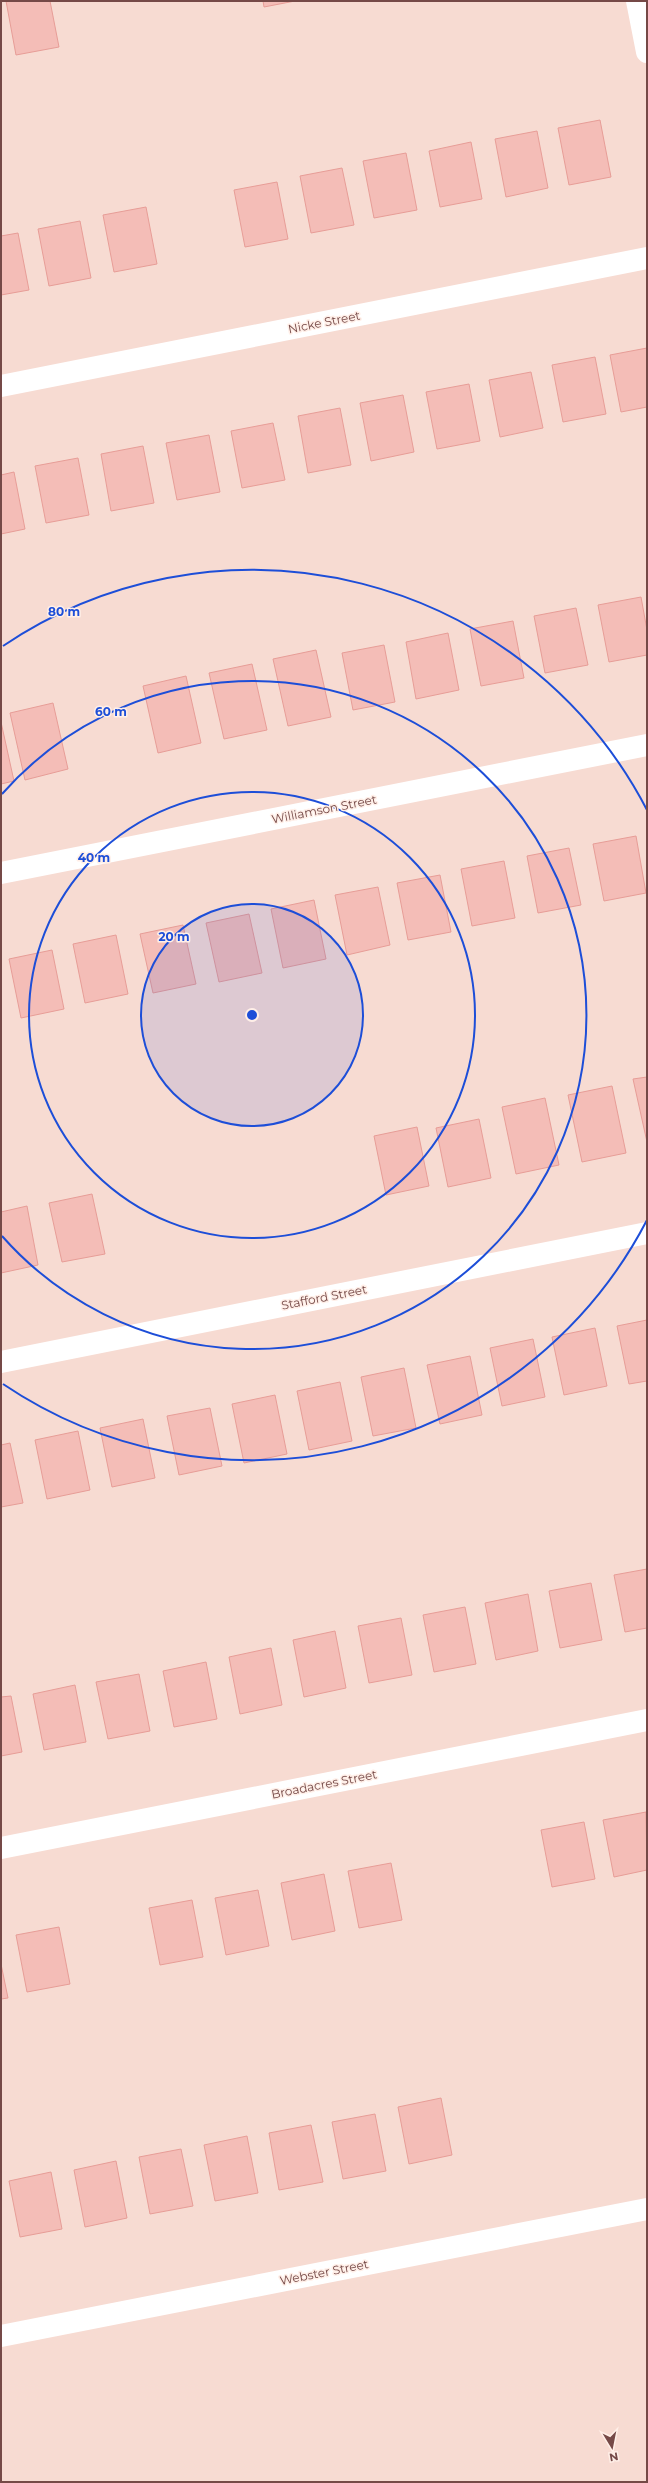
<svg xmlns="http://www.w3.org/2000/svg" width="648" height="2483" font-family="Montserrat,sans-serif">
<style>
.residential{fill:#f7dbd2}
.building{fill:#f4bdb7;stroke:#e79d97}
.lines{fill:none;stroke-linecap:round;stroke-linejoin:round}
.minor{stroke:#fff;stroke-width:22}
.ring{fill:none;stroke:#1d4ed8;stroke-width:2}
.labels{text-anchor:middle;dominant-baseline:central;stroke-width:3;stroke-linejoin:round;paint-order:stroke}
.street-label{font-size:12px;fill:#754947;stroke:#ffefe8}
.centre{fill:#1d4ed8;stroke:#ffefe8;stroke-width:2}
.ring-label{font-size:12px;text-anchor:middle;font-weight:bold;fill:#1d4ed8;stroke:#ffefe8;stroke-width:3;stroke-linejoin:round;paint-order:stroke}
</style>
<rect width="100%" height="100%" fill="#fde9e1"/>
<!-- residential -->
<rect class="residential" x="1" y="1" width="646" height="2481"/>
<!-- building -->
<g class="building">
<polygon points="6,1 50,1 59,47 16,55"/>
<polygon points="263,1 295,1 264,7"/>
<polygon points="600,120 611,177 569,185 558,128"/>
<polygon points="537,131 548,188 506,197 495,139"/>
<polygon points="471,142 482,199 440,207 429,151"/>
<polygon points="406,153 417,210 374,218 363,161"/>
<polygon points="342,168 354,225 311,233 300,176"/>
<polygon points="277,182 288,239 245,247 234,190"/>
<polygon points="146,207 157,264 114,272 103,215"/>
<polygon points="80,221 91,278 49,286 38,229"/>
<polygon points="18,233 29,290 1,295 1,236"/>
<polygon points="647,348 647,407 621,412 610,355"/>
<polygon points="595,357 606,414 563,422 552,365"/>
<polygon points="531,372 543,428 500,437 489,380"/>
<polygon points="469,384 480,441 437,449 426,392"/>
<polygon points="403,395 414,452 371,461 360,403"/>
<polygon points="340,408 351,465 308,473 298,416"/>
<polygon points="273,423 285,480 242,488 231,431"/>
<polygon points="209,435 220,492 177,500 166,443"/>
<polygon points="143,446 154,503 111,511 101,454"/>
<polygon points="78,458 89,515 46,523 35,466"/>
<polygon points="14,472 25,529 1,534 1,475"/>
<polygon points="641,597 647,630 647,655 609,662 598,605"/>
<polygon points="576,608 588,665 545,673 534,616"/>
<polygon points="513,621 524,678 481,686 470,629"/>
<polygon points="448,633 459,690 416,699 406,642"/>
<polygon points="384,645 395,702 353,710 342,653"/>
<polygon points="316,650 331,717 288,726 273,659"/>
<polygon points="252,664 267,730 224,739 209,673"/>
<polygon points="186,676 201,743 158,753 143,686"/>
<polygon points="53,703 68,769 25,780 10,713"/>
<polygon points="1,722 14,781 1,784"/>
<polygon points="636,836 646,893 604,901 593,844"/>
<polygon points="569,848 581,905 538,913 527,856"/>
<polygon points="504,861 515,918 472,926 461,869"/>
<polygon points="440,875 451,932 408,940 397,883"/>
<polygon points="378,887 390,945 347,955 335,895"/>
<polygon points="314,900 326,959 283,968 271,909"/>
<polygon points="249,914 262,973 219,982 206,923"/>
<polygon points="183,925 196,984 153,993 140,934"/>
<polygon points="116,935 128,994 85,1003 73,944"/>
<polygon points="52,950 64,1009 21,1018 9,959"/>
<polygon points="647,1077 647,1142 633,1079"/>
<polygon points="612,1086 626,1153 582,1162 568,1095"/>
<polygon points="545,1098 559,1165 516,1174 502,1107"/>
<polygon points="479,1119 491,1178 448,1187 436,1128"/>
<polygon points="417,1127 429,1186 386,1195 374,1136"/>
<polygon points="92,1194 105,1254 62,1262 49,1203"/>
<polygon points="27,1206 38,1265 1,1273 1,1212"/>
<polygon points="647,1320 647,1381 629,1384 617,1326"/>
<polygon points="595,1328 607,1386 564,1395 552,1337"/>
<polygon points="533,1339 545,1397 502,1406 490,1348"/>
<polygon points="470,1356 482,1415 440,1424 427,1365"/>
<polygon points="404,1368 416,1428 373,1436 361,1377"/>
<polygon points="340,1382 352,1441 309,1450 297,1391"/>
<polygon points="275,1395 287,1454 244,1463 232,1404"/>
<polygon points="210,1408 222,1466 179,1475 167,1416"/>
<polygon points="143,1419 155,1478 112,1487 100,1428"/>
<polygon points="78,1431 90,1490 47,1499 35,1440"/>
<polygon points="10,1443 23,1503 1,1507 1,1445"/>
<polygon points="647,1569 647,1628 625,1632 614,1575"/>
<polygon points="591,1583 602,1640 560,1648 549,1591"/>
<polygon points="528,1594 538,1651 496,1660 485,1603"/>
<polygon points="465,1607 476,1664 434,1672 423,1615"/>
<polygon points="401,1618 412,1675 369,1683 358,1626"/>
<polygon points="335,1631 346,1688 304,1697 293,1640"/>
<polygon points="271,1648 282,1705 240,1714 229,1657"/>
<polygon points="206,1662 217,1719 174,1727 163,1671"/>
<polygon points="139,1674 150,1731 108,1739 96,1682"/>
<polygon points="75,1685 86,1742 44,1750 33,1694"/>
<polygon points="11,1696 22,1752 1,1756 1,1697"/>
<polygon points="646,1812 647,1870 614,1877 603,1820"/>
<polygon points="584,1822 595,1879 552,1887 541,1830"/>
<polygon points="391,1863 402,1920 359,1928 348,1871"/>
<polygon points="324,1874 335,1931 292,1940 281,1883"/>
<polygon points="258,1890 269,1946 226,1955 215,1898"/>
<polygon points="192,1900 203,1957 160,1965 149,1908"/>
<polygon points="59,1927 70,1984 27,1992 16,1935"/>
<polygon points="1,1964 8,1998 1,1999"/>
<polygon points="441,2098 452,2155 409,2164 398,2107"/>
<polygon points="375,2114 386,2171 343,2179 332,2122"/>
<polygon points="311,2125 323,2182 279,2190 269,2133"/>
<polygon points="247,2136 258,2193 215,2201 204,2145"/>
<polygon points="181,2149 193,2206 150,2214 139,2157"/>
<polygon points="116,2161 127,2218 85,2227 74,2170"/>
<polygon points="51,2172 62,2229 20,2237 9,2181"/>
</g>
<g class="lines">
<!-- minor -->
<g class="minor">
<polyline points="637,1 647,52"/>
<polyline points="1,386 647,258"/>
<polyline points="1,873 647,745"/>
<polyline points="1,1362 647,1233"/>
<polyline points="1,1848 647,1720"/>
<polyline points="1,2336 647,2209"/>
</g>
</g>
<!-- distance rings -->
<circle cx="252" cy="1015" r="111" fill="#1d4ed8" fill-opacity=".12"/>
<g class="ring">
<circle cx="252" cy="1015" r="111"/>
<circle cx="252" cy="1015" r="223"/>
<path d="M2 794A334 334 0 1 1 2 1236"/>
<path d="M647 1220A445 445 0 0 1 3 1384M3 646A445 445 0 0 1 647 810"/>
</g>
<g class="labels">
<!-- street labels -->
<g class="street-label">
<text transform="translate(324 322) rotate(-11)">Nicke Street</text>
<text transform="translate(324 809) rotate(-11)">Williamson Street</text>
<text transform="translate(324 1297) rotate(-11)">Stafford Street</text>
<text transform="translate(324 1784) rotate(-11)">Broadacres Street</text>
<text transform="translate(324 2272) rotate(-11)">Webster Street</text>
</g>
</g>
<circle cx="252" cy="1015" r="6" class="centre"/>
<g class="ring-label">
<text x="64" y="616">80 m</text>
<text x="111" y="716">60 m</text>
<text x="94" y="862">40 m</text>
<text x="174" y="941">20 m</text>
</g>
<!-- border -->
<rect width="648" height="2483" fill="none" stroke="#754947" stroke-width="4"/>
<!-- north arrow -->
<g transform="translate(612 2447) rotate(170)" stroke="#ffefe8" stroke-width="3" paint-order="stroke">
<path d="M0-3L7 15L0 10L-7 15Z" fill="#754947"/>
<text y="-6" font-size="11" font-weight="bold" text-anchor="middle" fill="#754947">N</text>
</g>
</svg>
